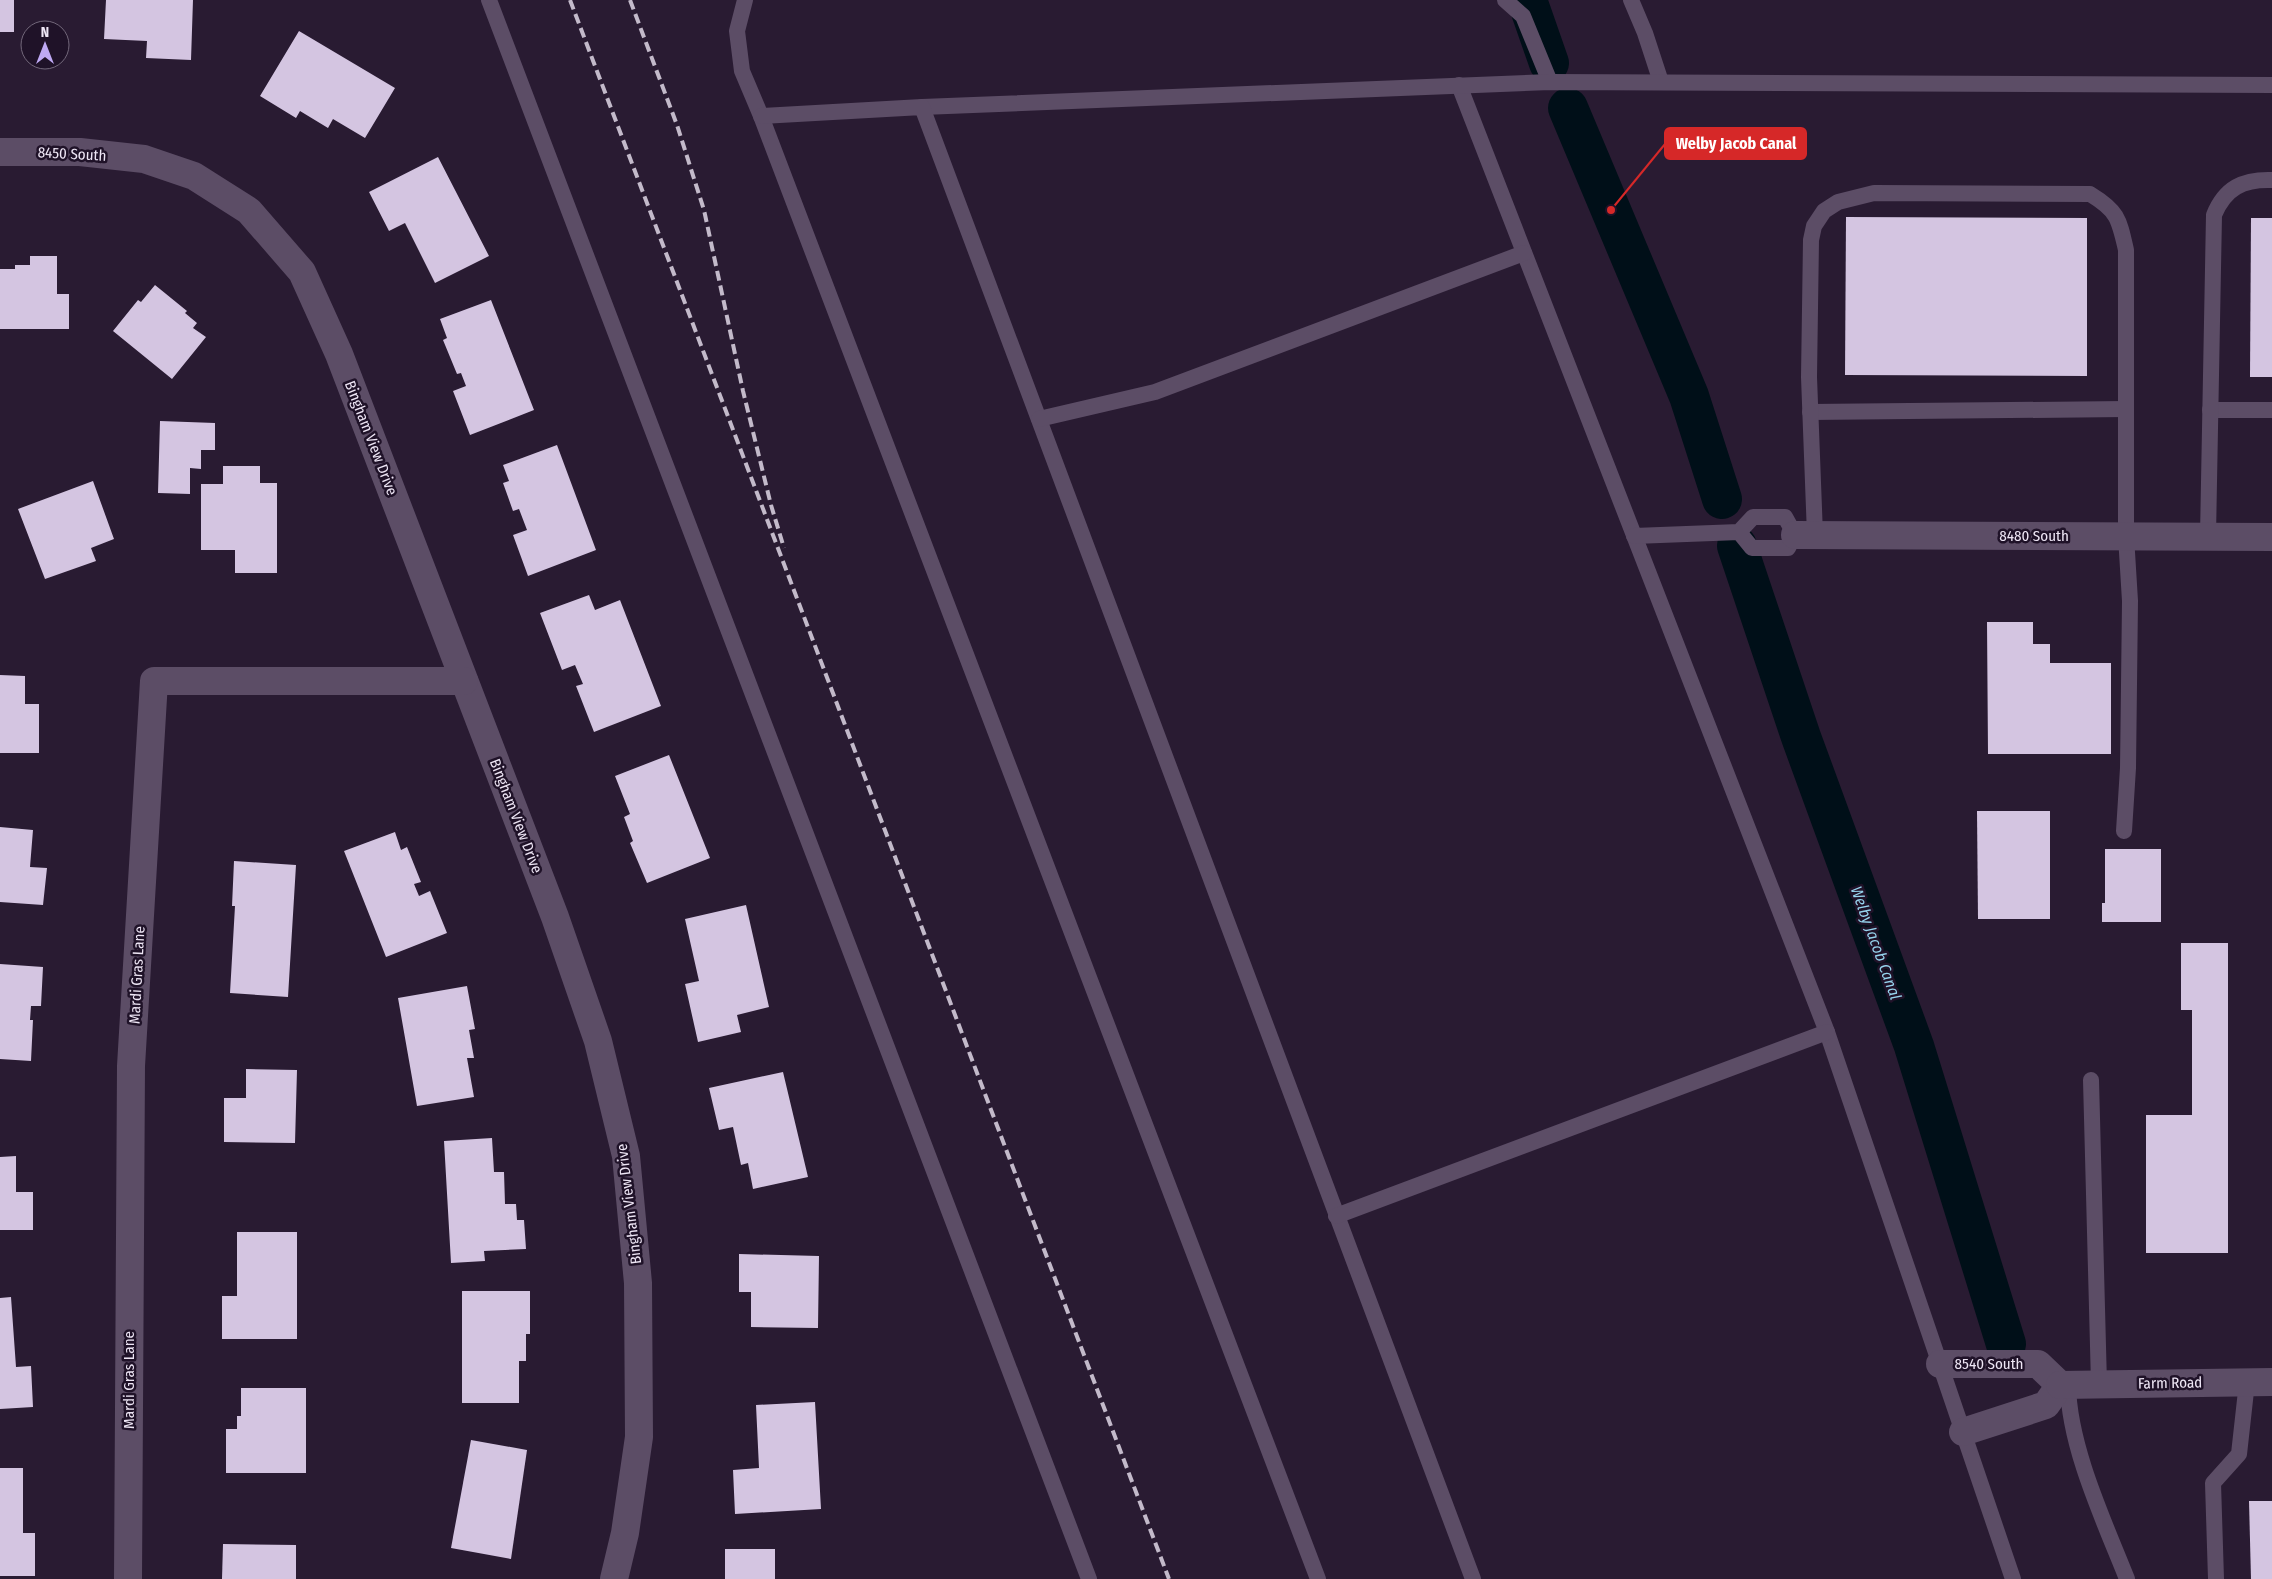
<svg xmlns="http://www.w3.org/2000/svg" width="2272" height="1579" font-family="'Fira Sans Condensed',sans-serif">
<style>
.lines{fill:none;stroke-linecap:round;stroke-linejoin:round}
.canal{stroke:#000f18;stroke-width:40}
.building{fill:#d4c5e1}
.service{stroke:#5c4d66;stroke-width:16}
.minor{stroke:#5c4d66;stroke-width:28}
.rail{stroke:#c3baca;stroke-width:4;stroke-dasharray:10 5;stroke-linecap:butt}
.labels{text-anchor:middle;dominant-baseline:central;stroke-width:5;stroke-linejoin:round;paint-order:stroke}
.street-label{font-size:15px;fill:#eee6f5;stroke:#1f1228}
.water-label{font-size:16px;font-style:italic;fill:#96d3ed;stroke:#1f1228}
.leader{fill:none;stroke:#d62828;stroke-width:2}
.callout-dot{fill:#d62828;stroke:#1f1228;stroke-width:2}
.callout{fill:#d62828;stroke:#d62828;stroke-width:2}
.callout-label{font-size:16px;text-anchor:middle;font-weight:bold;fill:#fff}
</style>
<rect width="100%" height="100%" fill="#291b32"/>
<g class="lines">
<!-- canal -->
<g class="canal">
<polyline points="1527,0 1549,63"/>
<polyline points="1568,108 1689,396 1722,499"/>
<polyline points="1737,546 1801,737 1914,1046 2006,1344"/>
</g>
</g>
<!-- building -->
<g class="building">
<rect x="0" y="0" width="14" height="32"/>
<polygon points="106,0 193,0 191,60 146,58 147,41 104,39"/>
<polygon points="299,31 395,88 365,138 333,119 328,128 300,111 296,118 260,96"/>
<polygon points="438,157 489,256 435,283 405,223 389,231 369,192"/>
<polygon points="1846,217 2087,218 2087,376 1845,375"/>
<polygon points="2251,218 2272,218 2272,377 2250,377"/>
<polygon points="30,256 57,256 57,294 69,294 69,329 0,329 0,269 15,269 15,265 30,265"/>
<polygon points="155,285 187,311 185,313 197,323 193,328 206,337 172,379 113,331 138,300 141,302"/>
<polygon points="491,300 534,410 470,435 453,391 466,386 461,373 457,374 443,340 447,338 440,319"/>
<polygon points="160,421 215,423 215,450 201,450 201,469 190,468 190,494 158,493"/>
<polygon points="557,445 596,550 528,576 513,535 527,530 519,509 513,511 503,483 509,481 503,465"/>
<polygon points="223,466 260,466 260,483 277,483 277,573 235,573 235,550 201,550 201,484 223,484"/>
<polygon points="93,481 114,539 91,548 96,561 45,579 18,509"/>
<polygon points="589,595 595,610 620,600 661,706 594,732 576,686 583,684 575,665 562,670 540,613"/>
<polygon points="1987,622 2033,622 2033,644 2050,644 2050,663 2111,663 2111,754 1988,754"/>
<polygon points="0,675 25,676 25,704 39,704 39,753 0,753"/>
<polygon points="669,755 710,858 647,883 630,843 633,841 624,817 630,814 615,776"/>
<polygon points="1977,811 2050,811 2050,919 1978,919"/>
<polygon points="0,827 33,830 30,867 47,868 43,905 0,902"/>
<polygon points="395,832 401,850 407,847 421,882 414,884 419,896 430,891 447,933 386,957 344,851"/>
<polygon points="2105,849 2161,849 2161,922 2102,922 2102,903 2105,903"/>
<polygon points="234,861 296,865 288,997 230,993 235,906 232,906"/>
<polygon points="746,905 769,1007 737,1015 741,1032 698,1042 685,984 699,981 685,919"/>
<polygon points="2181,943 2228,943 2228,1253 2146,1253 2146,1115 2192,1115 2192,1010 2181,1010"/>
<polygon points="0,964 43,967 41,1006 31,1006 30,1020 33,1020 31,1061 0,1059"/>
<polygon points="467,986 475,1029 469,1030 474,1058 467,1058 474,1097 417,1106 398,998"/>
<polygon points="246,1069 297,1070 295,1143 224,1142 224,1098 246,1098"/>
<polygon points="783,1072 808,1177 753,1189 748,1163 741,1165 733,1127 719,1130 709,1088"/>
<polygon points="492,1138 494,1172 504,1172 505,1204 516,1204 517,1220 524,1220 526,1249 484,1251 485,1261 451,1263 444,1141"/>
<polygon points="16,1156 16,1192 33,1192 33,1230 0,1230 0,1157"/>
<polygon points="237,1232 297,1232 297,1339 222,1339 222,1296 237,1296"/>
<polygon points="739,1254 819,1256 818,1328 751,1327 751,1292 739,1292"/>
<polygon points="462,1291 530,1291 530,1334 526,1334 526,1361 519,1361 519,1403 462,1403"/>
<polygon points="11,1297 16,1367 31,1366 33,1407 0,1409 0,1298"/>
<polygon points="241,1388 306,1388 306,1473 226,1473 226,1429 237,1429 237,1416 241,1416"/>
<polygon points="815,1402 821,1509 735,1514 733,1470 759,1468 756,1405"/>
<polygon points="471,1440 527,1450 511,1559 451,1548"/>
<polygon points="0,1468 23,1468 23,1533 35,1533 35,1576 0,1576"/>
<polygon points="2249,1501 2272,1501 2272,1579 2251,1579"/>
<polygon points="223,1544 296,1545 296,1579 222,1579"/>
<rect x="725" y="1549" width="50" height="30"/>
</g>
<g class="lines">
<!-- service -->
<g class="service">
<polyline points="489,0 1089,1579"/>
<polyline points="745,0 737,31 742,71 761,116 1318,1579"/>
<polyline points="1505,0 1523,16 1550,82"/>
<polyline points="1631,0 1645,33 1661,82"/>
<polyline points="1459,85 1827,1032 2013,1579"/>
<polyline points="922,107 1550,82 2272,85"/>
<polyline points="761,116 922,107 1473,1579"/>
<polyline points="2210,410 2272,410"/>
<polyline points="1810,412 2126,409"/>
<polyline points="1039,419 1155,392 1524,253"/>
<path d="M1815 535 1809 377 1811 240 1814 226 1824 211 1838 202 1874 193 2090 194C2118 211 2119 219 2126 250V536L2130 601 2128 768 2124 831"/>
<polyline points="1634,536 1739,532 1753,517 1785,517 1795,535 1788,548 1752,548 1739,532"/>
<path d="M2208 536 2214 215C2225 188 2243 179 2272 180"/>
<polyline points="2091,1080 2099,1384"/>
<polyline points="1336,1216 1827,1032"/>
<path d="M2068 1385C2069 1447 2104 1521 2127 1579"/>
<polyline points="2216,1579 2213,1483 2239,1454 2247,1382"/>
</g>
<!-- minor -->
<g class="minor">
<polyline points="0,152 80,152 144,159 194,176 249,211 302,272 339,354 555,917 598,1041 626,1156 638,1283 639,1437 625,1533 614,1579"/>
<polyline points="1795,535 2272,537"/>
<polyline points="1940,1364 2038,1364 2060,1385 2046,1405 1963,1432"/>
<polyline points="2060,1385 2272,1382"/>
<polyline points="128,1579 131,1066 154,681 464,681"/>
</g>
<!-- rail -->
<g class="rail">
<polyline points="570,0 1169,1579"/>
<polyline points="630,0 677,125 704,210 743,391 771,505 784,548"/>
</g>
</g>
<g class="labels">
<!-- street labels -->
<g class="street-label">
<text transform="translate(72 154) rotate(3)">8450 South</text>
<text transform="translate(371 438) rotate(69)">Bingham View Drive</text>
<text x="2034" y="536">8480 South</text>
<text transform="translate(516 816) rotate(69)">Bingham View Drive</text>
<text transform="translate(137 975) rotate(-87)">Mardi Gras Lane</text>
<text transform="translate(629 1204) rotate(-97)">Bingham View Drive</text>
<text x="1989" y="1364">8540 South</text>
<text transform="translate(129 1380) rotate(-90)">Mardi Gras Lane</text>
<text transform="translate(2170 1383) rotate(-1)">Farm Road</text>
</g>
<!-- water labels -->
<g class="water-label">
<text transform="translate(1876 943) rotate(70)">Welby Jacob Canal</text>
</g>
</g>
<!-- callouts -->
<path class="leader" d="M1611 210L1665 144"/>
<circle class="callout-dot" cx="1611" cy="210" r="5"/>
<rect class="callout" x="1665" y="128" width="141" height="31" rx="5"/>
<g class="callout-label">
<text x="1736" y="149">Welby Jacob Canal</text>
</g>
<!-- north arrow -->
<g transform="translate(45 45)"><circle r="24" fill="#1f1228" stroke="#72677a"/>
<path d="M0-4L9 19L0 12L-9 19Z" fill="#bfa9f4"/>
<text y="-8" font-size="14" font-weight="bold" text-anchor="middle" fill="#eee6f5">N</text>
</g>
</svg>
